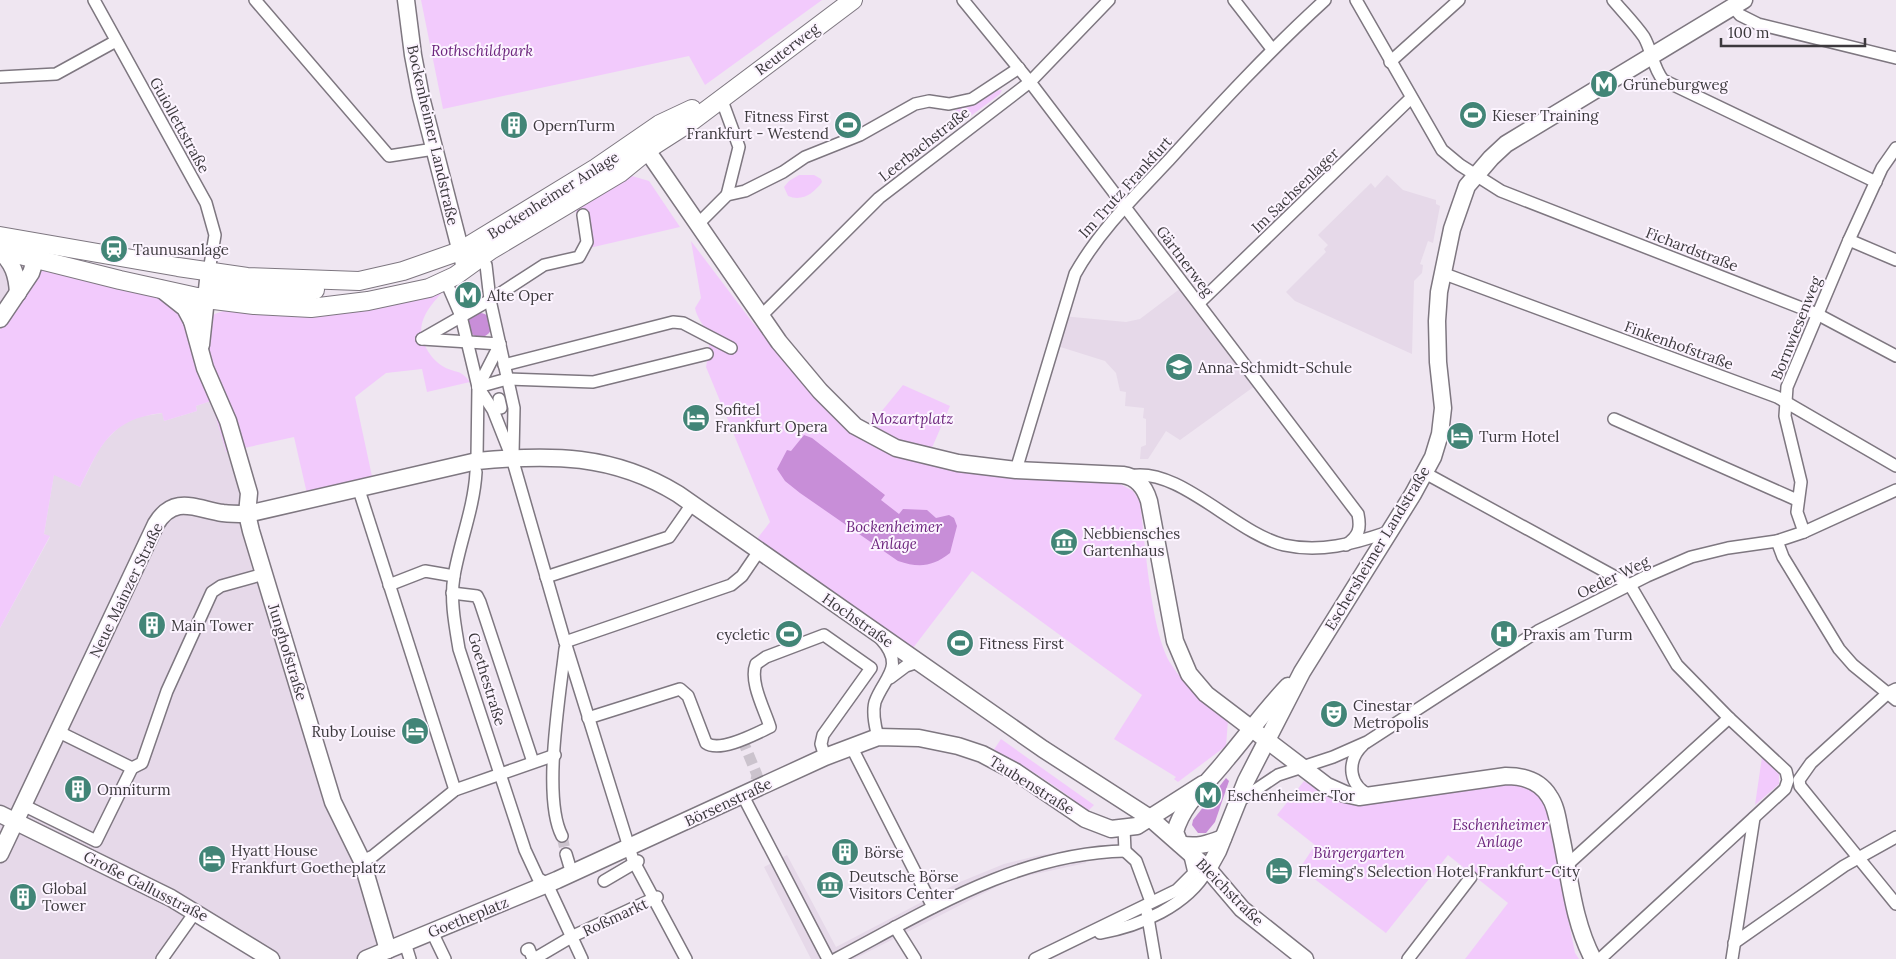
<svg xmlns="http://www.w3.org/2000/svg" width="1896" height="959" font-family="Lora,serif">
<style>
.built{fill:#e6d9e9}
.green{fill:#f2cafc}
.water{fill:#c88ed8}
.lines{fill:none;stroke-linecap:round;stroke-linejoin:round}
.street-tunnel{stroke:#cbc3cd;stroke-width:11;stroke-dasharray:11 5.5;stroke-linecap:butt}
.street-casing{stroke:#7e7780;stroke-width:14}
.secondary-casing{stroke:#7e7780;stroke-width:19}
.primary-casing{stroke:#7e7780;stroke-width:20}
.street{stroke:#fff;stroke-width:11}
.secondary{stroke:#fff;stroke-width:16}
.primary{stroke:#fff;stroke-width:18}
.labels{text-anchor:middle;dominant-baseline:central;stroke-width:4;stroke-linejoin:round;paint-order:stroke}
.street-label{font-size:15px;fill:#3c393d;stroke:#fcf4ff}
.park-label{font-size:15px;font-style:italic;fill:#6d267e;stroke:#fcf4ff}
.poi-label{font-size:15px;fill:#3c393d;stroke:#fcf4ff;text-anchor:start}
</style>
<rect width="100%" height="100%" fill="#efe6f1"/>
<!-- built -->
<g class="built">
<polygon points="1387,175 1403,190 1436,200 1436,204 1440,206 1433,243 1428,241 1420,264 1423,265 1422,273 1414,281 1412,354 1295,301 1286,292 1326,252 1324,249 1328,245 1318,235 1371,183 1375,188"/>
<polygon points="0,250 36,258 0,309"/>
<polygon points="1185,285 1259,383 1180,440 1166,431 1148,459 1140,459 1141,447 1146,445 1146,419 1143,418 1144,408 1125,406 1126,392 1120,391 1116,373 1105,361 1054,345 1062,316 1126,322 1140,319"/>
<polygon points="211,401 385,949 358,959 279,959 195,907 157,959 0,959 0,628 50,537 44,534 54,474 80,487 97,453 105,441 121,425 138,417 163,413 164,421 197,411 196,406"/>
<polygon points="1083,849 1086,863 1012,879 854,959 811,959 764,867 787,855 836,947 960,882 1004,864 1040,855"/>
</g>
<!-- green -->
<g class="green">
<polygon points="421,0 822,0 705,85 689,56 443,109"/>
<path d="M1002 90 1000 94 964 121 956 117 955 111C960 106 965 107 971 105 982 99 989 90 1002 90Z"/>
<path d="M799 175H814L821 179 822 182C814 193 802 202 788 196L784 187 789 181Z"/>
<polygon points="632,176 649,181 680,227 585,249 575,208"/>
<path d="M691 241 753 323 815 394 853 430 1015 474 1120 484 1133 491 1140 502C1145 541 1151 634 1171 664 1186 688 1206 704 1228 720L1226 746 1178 782 1174 779 1176 777 1114 739 1142 695 972 571 913 648 757 539 770 522 706 367C708 355 712 342 706 331 702 322 697 318 695 308L701 298Z"/>
<path d="M42 267 159 288 200 319 244 304 254 305 448 286C433 303 414 320 424 344 429 354 434 361 444 367 457 374 459 368 470 382L427 392 422 369 386 373 355 397 373 481 308 498 294 437 226 452 211 401 196 406 197 411 164 421 162 413C111 419 101 444 80 487L54 475 44 534 50 536 0 628V330Z"/>
<polygon points="903,385 950,406 931,450 899,443 868,428"/>
<path d="M1001 739 1094 805 1088 811C1058 787 1028 767 993 751Z"/>
<polygon points="1762,757 1779,774 1779,784 1755,805"/>
<polygon points="1304,781 1334,801 1519,781 1534,787 1545,802 1575,953 1579,959 1465,959 1508,903 1448,855 1386,933 1300,868 1315,845 1277,815"/>
</g>
<!-- water -->
<g class="water">
<circle cx="480" cy="325" r="12"/>
<path d="M804 435 812 438 885 495 881 500 899 514 903 509 927 510 936 518 949 515 954 518 957 526 950 553C932 567 919 568 898 561L800 493 785 481 777 469 787 450 791 451Z"/>
<polygon points="1226,778 1229,781 1215,822 1206,833 1198,833 1192,825 1193,820"/>
</g>
<g class="lines">
<!-- street-tunnel -->
<g class="street-tunnel">
<polyline points="742,739 757,775 754,791"/>
<polyline points="562,836 566,854"/>
</g>
<!-- street casing -->
<g class="street-casing">
<g id="street">
<polyline points="94,0 206,203 215,235 209,271"/>
<polyline points="255,0 389,156 434,149"/>
<path d="M963 0 1030 82 1358 514C1361 529 1359 536 1346 545"/>
<polyline points="1234,0 1272,49"/>
<polyline points="1356,0 1442,150 1460,165 1501,191 1817,314 1896,356"/>
<path d="M1613 0C1623 12 1635 24 1644 37 1652 51 1653 68 1663 80L1876 182"/>
<polyline points="1734,8 1740,15 1758,24 1896,58"/>
<polyline points="1390,62 1459,0"/>
<polyline points="0,77 56,74 116,41"/>
<polyline points="721,98 739,147 727,195"/>
<polyline points="698,224 727,195 745,191 783,172 805,157 860,135 915,104 929,101 949,104 972,99 1019,68"/>
<polyline points="1849,240 1896,260"/>
<polyline points="486,265 490,300 514,408 513,454"/>
<polyline points="1442,273 1777,397 1896,466"/>
<polyline points="448,286 461,316 478,387 477,457"/>
<polyline points="1199,303 1411,98"/>
<polyline points="761,316 879,198 1030,82 1109,0"/>
<polyline points="422,339 490,300 544,265 579,257 587,242 583,215"/>
<polyline points="422,339 500,344"/>
<polyline points="504,365 673,322 683,323 731,348"/>
<polyline points="478,387 493,410 512,458 565,642 633,860 686,959"/>
<polyline points="478,387 507,379 593,382 707,354"/>
<polyline points="478,387 500,344"/>
<polyline points="499,399 501,408"/>
<polyline points="1614,419 1797,500"/>
<path d="M1016 470 1075 274C1099 231 1135 196 1169 160 1219 105 1269 51 1325 0"/>
<path d="M476 472C474 508 460 541 454 576 450 600 455 625 459 649L525 850 538 878 547 884 582 959"/>
<polyline points="1425,473 1630,585 1677,665 1729,718 1786,771 1788,780 1785,789 1600,959"/>
<path d="M1130 476C1179 466 1235 533 1284 545 1320 553 1353 544 1388 532"/>
<polyline points="359,490 455,790"/>
<polyline points="1804,532 1797,512 1801,482 1785,416 1787,387 1849,240 1882,168 1896,148"/>
<polyline points="1777,541 1783,557 1839,649 1853,665 1896,700"/>
<polyline points="546,577 669,537 692,504"/>
<polyline points="389,585 425,571 454,576"/>
<polyline points="452,593 477,596 480,602 533,762"/>
<polyline points="565,642 731,585 742,576 759,551"/>
<polyline points="890,678 906,666 918,662"/>
<polyline points="1896,689 1888,693 1811,763 1799,780 1800,786 1896,904"/>
<path d="M588 718 680 689 688 696 706 743C720 753 755 734 770 727 765 710 749 682 756 664L766 657 824 635 871 668 823 735 821 744 825 757"/>
<polyline points="59,732 132,768 142,763 167,691 212,592 221,586 264,574"/>
<path d="M878 737C875 726 872 713 875 702 884 677 906 667 881 639"/>
<path d="M1363 745C1346 761 1348 787 1372 796"/>
<polyline points="851,746 933,907"/>
<polyline points="743,796 828,959"/>
<polyline points="1239,801 1278,775 1333,757 1367,742 1538,631 1647,576 1691,557 1728,548 1777,541 1804,532 1896,490"/>
<polyline points="23,805 96,841 132,768"/>
<polyline points="1124,829 1125,851"/>
<path d="M562 836C542 798 560 694 565 649"/>
<polyline points="1125,851 1136,861 1150,899"/>
<polyline points="566,854 572,874"/>
<polyline points="362,861 373,856 455,790 555,755"/>
<polyline points="1567,865 1729,718"/>
<polyline points="604,881 638,861"/>
<polyline points="1147,912 1155,959"/>
<polyline points="895,927 915,959"/>
<polyline points="432,932 445,959"/>
<path d="M1100 933C1140 926 1187 906 1208 869"/>
<polyline points="405,943 410,959"/>
<polyline points="1734,943 1844,866 1896,837"/>
<polyline points="527,950 529,949 533,959"/>
<polyline points="162,959 196,911"/>
<polyline points="534,959 573,936 657,897"/>
<path d="M836 959C927 911 1018 853 1125 851"/>
<polyline points="1035,959 1177,890 1194,873 1189,852"/>
<polyline points="1408,959 1471,877"/>
<polyline points="1732,959 1754,818"/>
</g>
</g>
<!-- secondary casing -->
<g class="secondary-casing">
<g id="secondary">
<polyline points="406,0 413,55 421,97 464,264"/>
<path d="M635 149 647 151 653 159 779 342 820 391 855 426 896 448 958 463 1016 470 1123 475C1138 477 1145 488 1149 501L1175 641 1189 674 1206 694 1327 786 1345 794 1359 797 1506 776C1523 776 1539 780 1549 796 1557 807 1558 823 1561 836 1570 878 1573 921 1593 959"/>
<path d="M0 251C13 263 17 275 18 293"/>
<polyline points="161,289 185,308 192,321"/>
<polyline points="201,297 196,305 192,321 205,368 228,421 249,493 247,514 251,531 333,802 362,861 388,950"/>
<polyline points="0,319 31,273 36,258"/>
<polyline points="201,345 209,271"/>
<polyline points="0,814 171,898 271,959"/>
<path d="M1223 838C1208 844 1196 848 1180 844L1175 832C1183 803 1208 783 1226 760 1247 735 1266 709 1288 686"/>
<path d="M0 854 156 524C174 494 196 509 223 513 231 514 239 514 247 514L477 461C550 454 613 454 678 494L1043 749 1150 818 1208 869 1242 909 1305 959"/>
<polyline points="1208,869 1218,851 1246,781 1302,672 1413,494 1433,457 1440,434 1443,408 1438,362 1437,321 1439,292 1452,229 1467,186 1491,158 1506,144 1744,0"/>
<polyline points="366,959 557,880 825,757 878,737 919,738 958,746 982,754 1016,772 1085,819 1111,829 1137,826 1203,784"/>
</g>
</g>
<!-- primary casing -->
<g class="primary-casing">
<g id="primary">
<polyline points="0,236 178,267 247,277 359,281 403,271 460,251 596,168 660,124 692,109"/>
<polyline points="0,250 120,280 206,299 254,305 311,308 368,301 429,288 455,276 491,250 620,173 653,146 692,121 853,0"/>
<polyline points="201,297 224,287 281,292 315,290"/>
</g>
</g>
<!-- street -->
<use href="#street" class="street"/>
<!-- secondary -->
<use href="#secondary" class="secondary"/>
<!-- primary -->
<use href="#primary" class="primary"/>
</g>
<!-- icons -->
<defs>
<g id="metro-disc" transform="scale(1.4375)"><circle r="9.5" fill="#428577" stroke="#fcf4ff"/><path d="M-5.5 5V-5H-3L0 0L3-5H5.5V5H3V-.5L0 4L-3-.5V5Z" fill="#fff"/></g>
<g id="stadium-disc" transform="scale(1.4375)"><circle r="9.5" fill="#428577" stroke="#fcf4ff"/><path d="M0-5a6.5 5 0 1 0 0 10a6.5 5 0 1 0 0-10ZM-3.5-1.8h7v3.6h-7Z" fill="#fff"/></g>
<g id="building-disc" transform="scale(1.4375)"><circle r="9.5" fill="#428577" stroke="#fcf4ff"/><path d="M-4-6H4V6H1V3H-1V6H-4ZM-2.5-4.3h1.7v1.8h-1.7ZM.8-4.3h1.7v1.8H.8ZM-2.5-1h1.7V.8h-1.7ZM.8-1h1.7V.8H.8Z" fill="#fff"/></g>
<g id="station-disc" transform="scale(1.4375)"><circle r="9.5" fill="#428577" stroke="#fcf4ff"/><path d="M-3-6H3Q5-6 5-4V2Q5 4 3 4L4.5 6H3L1.5 4h-3L-3 6H-4.5L-3 4Q-5 4-5 2V-4Q-5-6-3-6ZM-3.5-4v3h7v-3ZM-3.5 1v1.5H-2V1ZM2 1v1.5H3.5V1Z" fill="#fff"/></g>
<g id="school-disc" transform="scale(1.4375)"><circle r="9.5" fill="#428577" stroke="#fcf4ff"/><path d="M0-5L7-2L0 1L-7-2ZM-4 1L0 2.5L4 1V4Q0 6-4 4Z" fill="#fff"/></g>
<g id="hotel-disc" transform="scale(1.4375)"><circle r="9.5" fill="#428577" stroke="#fcf4ff"/><path d="M-6-4.5h1.5V1H6V5H4.5V3h-9V5H-6ZM-4 0a1.8 1.8 0 1 1 3.6 0ZM.5 0V-2.5h3Q6-2.5 6 0Z" fill="#fff"/></g>
<g id="museum-disc" transform="scale(1.4375)"><circle r="9.5" fill="#428577" stroke="#fcf4ff"/><path d="M0-6L6-3V-2H-6V-3ZM-5-1h2V3h-2ZM-1-1h2V3h-2ZM3-1h2V3H3ZM-6 4H6V6H-6Z" fill="#fff"/></g>
<g id="hospital-disc" transform="scale(1.4375)"><circle r="9.5" fill="#428577" stroke="#fcf4ff"/><path d="M-5-5h3v3.5h4V-5h3V5h-3V1.5h-4V5h-3Z" fill="#fff"/></g>
<g id="theatre-disc" transform="scale(1.4375)"><circle r="9.5" fill="#428577" stroke="#fcf4ff"/><path d="M-5-5.5Q0-4 5-5.5V0Q5 5 0 6Q-5 5-5 0ZM-3.3-2.5H-1v1.5H-3.3ZM1-2.5H3.3v1.5H1ZM-2.8 1Q0 5.5 2.8 1Z" fill="#fff"/></g>
</defs>
<g fill-rule="evenodd">
<use href="#metro-disc" x="1604" y="84"/>
<use href="#stadium-disc" x="1473" y="115"/>
<use href="#building-disc" x="514" y="125"/>
<use href="#stadium-disc" x="848" y="125"/>
<use href="#station-disc" x="114" y="249"/>
<use href="#metro-disc" x="468" y="295"/>
<use href="#school-disc" x="1179" y="367"/>
<use href="#hotel-disc" x="696" y="418"/>
<use href="#hotel-disc" x="1460" y="436"/>
<use href="#museum-disc" x="1064" y="542"/>
<use href="#building-disc" x="152" y="625"/>
<use href="#stadium-disc" x="789" y="634"/>
<use href="#hospital-disc" x="1504" y="634"/>
<use href="#stadium-disc" x="960" y="643"/>
<use href="#theatre-disc" x="1334" y="714"/>
<use href="#hotel-disc" x="415" y="731"/>
<use href="#building-disc" x="78" y="789"/>
<use href="#metro-disc" x="1208" y="795"/>
<use href="#building-disc" x="845" y="852"/>
<use href="#hotel-disc" x="212" y="859"/>
<use href="#hotel-disc" x="1279" y="871"/>
<use href="#museum-disc" x="830" y="885"/>
<use href="#building-disc" x="23" y="897"/>
</g>
<g class="labels">
<!-- street labels -->
<g class="street-label">
<text transform="translate(787 49) rotate(-37)">Reuterweg</text>
<text transform="translate(180 125) rotate(61)">Guiollettstraße</text>
<text transform="translate(433 135) rotate(77)">Bockenheimer Landstraße</text>
<text transform="translate(924 144) rotate(-38)">Leerbachstraße</text>
<text transform="translate(1125 187) rotate(-48)">Im Trutz Frankfurt</text>
<text transform="translate(1295 190) rotate(-44)">Im Sachsenlager</text>
<text transform="translate(553 195) rotate(-32)">Bockenheimer Anlage</text>
<text transform="translate(1692 249) rotate(21)">Fichardstraße</text>
<text transform="translate(1185 261) rotate(53)">Gärtnerweg</text>
<text transform="translate(1796 328) rotate(-68)">Bornwiesenweg</text>
<text transform="translate(1679 345) rotate(20)">Finkenhofstraße</text>
<text transform="translate(1377 548) rotate(-59)">Eschersheimer Landstraße</text>
<text transform="translate(1613 577) rotate(-26)">Oeder Weg</text>
<text transform="translate(126 590) rotate(-64)">Neue Mainzer Straße</text>
<text transform="translate(858 620) rotate(35)">Hochstraße</text>
<text transform="translate(288 652) rotate(73)">Junghofstraße</text>
<text transform="translate(487 679) rotate(73)">Goethestraße</text>
<text transform="translate(1032 785) rotate(32)">Taubenstraße</text>
<text transform="translate(728 802) rotate(-25)">Börsenstraße</text>
<text transform="translate(146 886) rotate(27)">Große Gallusstraße</text>
<text transform="translate(1230 892) rotate(45)">Bleichstraße</text>
<text transform="translate(468 917) rotate(-22)">Goetheplatz</text>
<text transform="translate(615 917) rotate(-25)">Roßmarkt</text>
</g>
<!-- park labels -->
<g class="park-label">
<text x="482" y="50">Rothschildpark</text>
<text x="912" y="418">Mozartplatz</text>
<text x="894" y="526">Bockenheimer<tspan x="894" dy="17">Anlage</tspan></text>
<text x="1500" y="824">Eschenheimer<tspan x="1500" dy="17">Anlage</tspan></text>
<text x="1359" y="852">Bürgergarten</text>
</g>
<!-- poi labels -->
<g class="poi-label">
<text x="1623" y="84">Grüneburgweg</text>
<text x="1492" y="115">Kieser Training</text>
<text x="829" y="116" text-anchor="end">Fitness First<tspan x="829" dy="17">Frankfurt - Westend</tspan></text>
<text x="533" y="125">OpernTurm</text>
<text x="133" y="249">Taunusanlage</text>
<text x="487" y="295">Alte Oper</text>
<text x="1198" y="367">Anna-Schmidt-Schule</text>
<text x="715" y="409">Sofitel<tspan x="715" dy="17">Frankfurt Opera</tspan></text>
<text x="1479" y="436">Turm Hotel</text>
<text x="1083" y="533">Nebbiensches<tspan x="1083" dy="17">Gartenhaus</tspan></text>
<text x="171" y="625">Main Tower</text>
<text x="770" y="634" text-anchor="end">cycletic</text>
<text x="1523" y="634">Praxis am Turm</text>
<text x="979" y="643">Fitness First</text>
<text x="1353" y="705">Cinestar<tspan x="1353" dy="17">Metropolis</tspan></text>
<text x="396" y="731" text-anchor="end">Ruby Louise</text>
<text x="97" y="789">Omniturm</text>
<text x="1227" y="795">Eschenheimer Tor</text>
<text x="231" y="850">Hyatt House<tspan x="231" dy="17">Frankfurt Goetheplatz</tspan></text>
<text x="864" y="852">Börse</text>
<text x="1298" y="871">Fleming's Selection Hotel Frankfurt-City</text>
<text x="849" y="876">Deutsche Börse<tspan x="849" dy="17">Visitors Center</tspan></text>
<text x="42" y="888">Global<tspan x="42" dy="17">Tower</tspan></text>
</g>
</g>
<!-- scale -->
<path d="M1721 38v8h144v-8" fill="none" stroke="#3c393d" stroke-width="2.5"/>
<text x="1728" y="38" font-size="15" fill="#3c393d" stroke="#fcf4ff" stroke-width="4" paint-order="stroke">100 m</text>
</svg>
